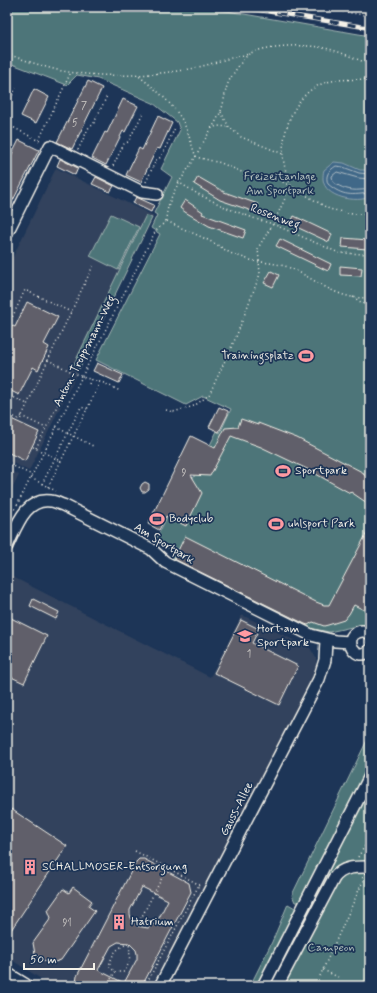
<svg xmlns="http://www.w3.org/2000/svg" width="377" height="993" font-family="Mynerve,sans-serif">
<style>
.built{fill:#31425d}
.green{fill:#4d7579;stroke:#a0b3b0}
.water{fill:#406888;stroke:#889fae}
.lines{fill:none;stroke-linecap:round;stroke-linejoin:round}
.shore{stroke:#acbac2;stroke-width:1}
.building{fill:#605f6a;stroke:#f4f1e8;fill-rule:evenodd}
.minor-casing{stroke:#f4f1e8;stroke-width:14}
.major-casing{stroke:#f4f1e8;stroke-width:17}
.path{stroke:#f4f1e8;stroke-width:1.5;stroke-dasharray:1 3;stroke-linecap:butt}
.minor{stroke:#1d3557;stroke-width:11}
.major{stroke:#1d3557;stroke-width:14}
.rail-casing{stroke:#f4f1e8;stroke-width:4.5}
.rail{stroke:#1d3557;stroke-width:3;stroke-dasharray:9;stroke-linecap:butt}
.labels{text-anchor:middle;dominant-baseline:central;stroke-width:3.5;stroke-linejoin:round;paint-order:stroke}
.number-label{font-size:10px;fill:#cfccc8}
.park-label{font-size:12px;fill:#b1bfbc;stroke:#1d3557}
.street-label{font-size:12px;fill:#f4f1e8;stroke:#1d3557}
.poi-label{font-size:12px;fill:#f4f1e8;stroke:#1d3557;text-anchor:start}
</style>
<rect width="100%" height="100%" fill="#1d3557"/>
<filter id="ink" filterUnits="userSpaceOnUse"><feTurbulence type="fractalNoise" baseFrequency=".025" numOctaves="2"/><feDisplacementMap in="SourceGraphic" scale="8" xChannelSelector="R" yChannelSelector="G"/><feConvolveMatrix kernelMatrix="1 2 1 2 8 2 1 2 1" color-interpolation-filters="sRGB"/></filter>
<g filter="url(#ink)">
<!-- built -->
<g class="built">
<polygon points="56,168 154,216 29,471 7,460 7,269"/>
<polygon points="7,469 19,475 7,499"/>
<polygon points="7,574 210,677 242,615 310,648 316,658 317,676 209,883 151,986 52,986 7,957"/>
</g>
<!-- green -->
<g class="green">
<polygon points="7,7 204,7 370,36 370,626 361,625 329,632 310,628 172,559 177,549 168,548 155,541 171,509 177,511 217,431 220,433 231,409 203,396 186,405 96,360 160,234 151,228 157,215 154,213 172,177 161,169 180,130 177,122 153,103 98,79 77,75 67,85 7,62"/>
<polygon points="111,214 139,227 118,270 90,256"/>
<polygon points="146,215 152,218 79,369 73,366"/>
<polygon points="370,734 370,765 303,902 295,902 292,895"/>
<polygon points="370,789 370,986 269,986"/>
<polygon points="288,904 297,909 258,986 250,986 272,942"/>
</g>
<!-- water -->
<path class="water" d="M334 162 344 163 360 170H370V197C357 203 324 198 323 179 323 176 323 173 324 170 327 167 331 165 334 162Z"/>
<g class="lines">
<!-- shore -->
<g class="shore">
<path d="M370 174 359 173 343 167 336 166C328 171 325 176 328 184 343 197 352 195 370 193"/>
<path d="M370 179 358 178 337 172 332 176 333 182C341 188 350 191 360 190 364 190 367 189 370 188"/>
</g>
</g>
<!-- building -->
<g class="building">
<polygon points="88,81 102,88 72,149 57,142"/>
<polygon points="34,89 49,97 36,123 21,116"/>
<polygon points="123,99 138,106 125,132 123,131 106,165 92,158 105,132 107,133"/>
<polygon points="158,116 172,123 160,149 157,148 141,182 126,175 139,148 142,150"/>
<polygon points="19,140 39,150 7,212 7,164"/>
<polygon points="60,159 78,168 75,175 57,166"/>
<polygon points="96,177 114,186 110,192 92,184"/>
<polygon points="198,177 224,192 258,204 255,212 220,200 194,184"/>
<polygon points="136,197 154,205 151,212 133,203"/>
<polygon points="185,200 203,212 202,214 246,230 243,238 209,226 185,212 180,208"/>
<polygon points="294,216 332,234 329,242 290,224"/>
<polygon points="343,238 368,240 367,249 342,247"/>
<polygon points="280,239 331,264 328,271 276,246"/>
<polygon points="340,266 362,268 361,276 340,275"/>
<polygon points="271,271 279,275 273,287 264,283"/>
<polygon points="27,302 58,317 44,344 49,347 38,370 33,367 19,395 7,389 7,323 15,327"/>
<polygon points="97,363 123,375 119,383 93,371"/>
<polygon points="219,407 228,411 228,414 219,432 209,427"/>
<polygon points="7,417 39,432 25,461 7,452"/>
<polygon points="241,419 258,425 258,423 297,438 364,473 363,474 370,479 370,505 351,492 350,493 307,469 261,447 231,436 210,476 191,475 202,493 186,526 166,516 159,530 148,524 191,436 215,448 225,428 238,427"/>
<polygon points="145,482 149,484 149,489 145,492 142,492 140,488 142,484"/>
<polygon points="370,527 370,613 354,605 349,614 344,620 328,625 324,626 313,622 308,625 305,624 174,559 185,536 316,602 324,605 329,605"/>
<polygon points="33,599 59,612 56,619 30,606"/>
<polygon points="7,616 47,636 24,683 7,675"/>
<polygon points="241,620 259,629 252,643 298,666 279,705 214,673"/>
<polygon points="11,809 67,846 7,936 7,815"/>
<path d="M139 859H144L189 883 191 892 142 986H79L76 983 77 976 136 862ZM142 887 168 900 157 922 148 928 137 926 131 918 130 914V910ZM118 942 129 943 136 950 137 954V959L124 983 98 970 111 946Z"/>
<polygon points="73,887 92,901 88,906 95,911 61,960 49,964 35,954 33,943 51,918 48,910 63,889 69,893"/>
</g>
<g class="lines">
<!-- minor casing -->
<g class="minor-casing">
<g id="minor">
<polyline points="7,233 50,146 142,192 157,194"/>
<path d="M7 546C16 528 25 497 51 501 55 501 59 504 63 505L151 549 165 562 311 635 335 641 350 642"/>
<path d="M370 634C366 631 363 630 358 632 341 638 357 664 370 650"/>
<polyline points="160,986 319,679 325,660 326,640"/>
<polyline points="263,986 370,776"/>
<path d="M277 986 334 878C343 866 356 867 370 867"/>
</g>
</g>
<!-- major casing -->
<g class="major-casing">
<polyline id="major" points="7,975 25,986"/>
</g>
<!-- path -->
<g class="path">
<polyline points="315,7 370,16"/>
<path d="M7 54C25 60 43 67 62 71 104 78 149 76 190 69 210 65 229 57 250 54"/>
<path d="M136 74C153 87 169 100 181 118 188 130 191 144 196 157L221 163 244 173 272 177 291 186 329 209 352 214H370"/>
<polyline points="7,106 16,88"/>
<polyline points="221,112 229,127 241,137 283,154"/>
<polyline points="7,124 39,141"/>
<polyline points="211,128 218,126 229,127"/>
<polyline points="7,131 14,128"/>
<polyline points="39,140 71,72"/>
<polyline points="78,150 89,127 93,125 107,96"/>
<polyline points="113,166 124,144 128,142 143,113"/>
<polyline points="146,182 156,160 161,157 175,128"/>
<polyline points="178,182 198,194 227,208 256,219 273,224 339,253 370,254"/>
<path d="M166 221C167 191 189 172 201 147 206 136 215 125 220 113 225 103 224 91 229 81 234 72 242 60 249 54 263 45 308 44 324 48 340 51 355 59 370 64"/>
<path d="M167 221C184 230 202 236 219 246 224 249 229 253 235 255 243 257 253 262 261 262 270 263 277 264 285 266 313 276 339 303 370 297"/>
<polyline points="93,266 48,360 82,377 104,383 120,391"/>
<polyline points="353,297 370,308"/>
<polyline points="7,318 11,320 25,290 71,312"/>
<polyline points="89,384 91,379"/>
<polyline points="7,394 27,404"/>
<path d="M166 410 173 412 194 406 209 395 236 337 260 274 258 248 273 224 291 186C287 176 283 164 283 153 283 126 297 92 324 83 339 78 355 80 370 79"/>
<polyline points="7,413 20,420 48,360"/>
<polyline points="21,416 46,428"/>
<polyline points="56,427 93,446"/>
<polyline points="33,447 61,461"/>
<polyline points="36,448 74,372"/>
<polyline points="7,463 32,475"/>
<polyline points="31,478 56,491"/>
<polyline points="42,484 81,407 87,409"/>
<polyline points="48,487 98,387 99,381"/>
<polyline points="7,505 15,509"/>
<polyline points="17,505 155,232 166,221"/>
<polyline points="135,851 200,885"/>
<polyline points="358,857 370,838"/>
<polyline points="137,926 167,868"/>
<polyline points="323,970 338,977"/>
<polyline points="320,976 364,879 362,877"/>
<path d="M107 986 115 972H124C131 962 130 954 129 943 116 949 113 952 109 966L115 972"/>
<polyline points="145,986 199,885"/>
</g>
<!-- minor -->
<use href="#minor" class="minor"/>
<!-- major -->
<use href="#major" class="major"/>
<!-- rail casing -->
<g class="rail-casing">
<polyline id="rail" points="241,7 370,28"/>
</g>
<!-- rail -->
<use href="#rail" class="rail"/>
</g>
</g>
<!-- icons -->
<defs>
<g id="stadium-bare" transform="scale(1.2)"><path d="M0-5a6.5 5 0 1 0 0 10a6.5 5 0 1 0 0-10ZM-3.5-1.8h7v3.6h-7Z" fill="#ff9aa2" stroke="#1d3557" stroke-width="2.5" paint-order="stroke"/></g>
<g id="school-bare" transform="scale(1.2)"><path d="M0-5L7-2L0 1L-7-2ZM-4 1L0 2.5L4 1V4Q0 6-4 4Z" fill="#ff9aa2" stroke="#1d3557" stroke-width="2.5" paint-order="stroke"/></g>
<g id="building-bare" transform="scale(1.2)"><path d="M-4-6H4V6H1V3H-1V6H-4ZM-2.5-4.3h1.7v1.8h-1.7ZM.8-4.3h1.7v1.8H.8ZM-2.5-1h1.7V.8h-1.7ZM.8-1h1.7V.8H.8Z" fill="#ff9aa2" stroke="#1d3557" stroke-width="2.5" paint-order="stroke"/></g>
</defs>
<g fill-rule="evenodd">
<use href="#stadium-bare" x="306" y="356"/>
<use href="#stadium-bare" x="283" y="471"/>
<use href="#stadium-bare" x="157" y="519"/>
<use href="#stadium-bare" x="276" y="524"/>
<use href="#school-bare" x="245" y="636"/>
<use href="#building-bare" x="30" y="867"/>
<use href="#building-bare" x="119" y="922"/>
</g>
<g class="labels">
<!-- number labels -->
<g class="number-label">
<text x="84" y="106">7</text>
<text x="75" y="123">5</text>
<text x="184" y="473">9</text>
<text x="249" y="654">1</text>
<text x="67" y="923">91</text>
</g>
<!-- park labels -->
<g class="park-label">
<text x="280" y="177">Freizeitanlage<tspan x="280" dy="14">Am Sportpark</tspan></text>
<text x="331" y="948">Campeon</text>
</g>
<!-- street labels -->
<g class="street-label">
<text transform="translate(275 217) rotate(21)">Rosenweg</text>
<text transform="translate(85 351) rotate(-63)">Anton-Troppmann-Weg</text>
<text transform="translate(164 544) rotate(31)">Am Sportpark</text>
<text transform="translate(237 809) rotate(-63)">Gauss-Allee</text>
</g>
<!-- poi labels -->
<g class="poi-label">
<text x="294" y="356" text-anchor="end">Trainingsplatz</text>
<text x="295" y="471">Sportpark</text>
<text x="169" y="519">Bodyclub</text>
<text x="288" y="524">uhlsport Park</text>
<text x="257" y="629">Hort am<tspan x="257" dy="14">Sportpark</tspan></text>
<text x="42" y="867">SCHALLMOSER-Entsorgung</text>
<text x="131" y="922">Hatrium</text>
</g>
</g>
<!-- margin -->
<rect width="377" height="993" fill="none" stroke="#1d3557" stroke-width="24"/>
<rect x="12" y="12" width="353" height="969" fill="none" stroke="#f4f1e8" stroke-width="1.5" filter="url(#ink)"/>
<!-- scale -->
<path d="M24 963v6h70v-6" fill="none" stroke="#f4f1e8" stroke-width="2"/>
<text x="30" y="963" font-size="12" fill="#f4f1e8" stroke="#1d3557" stroke-width="3" paint-order="stroke">50 m</text>
</svg>
